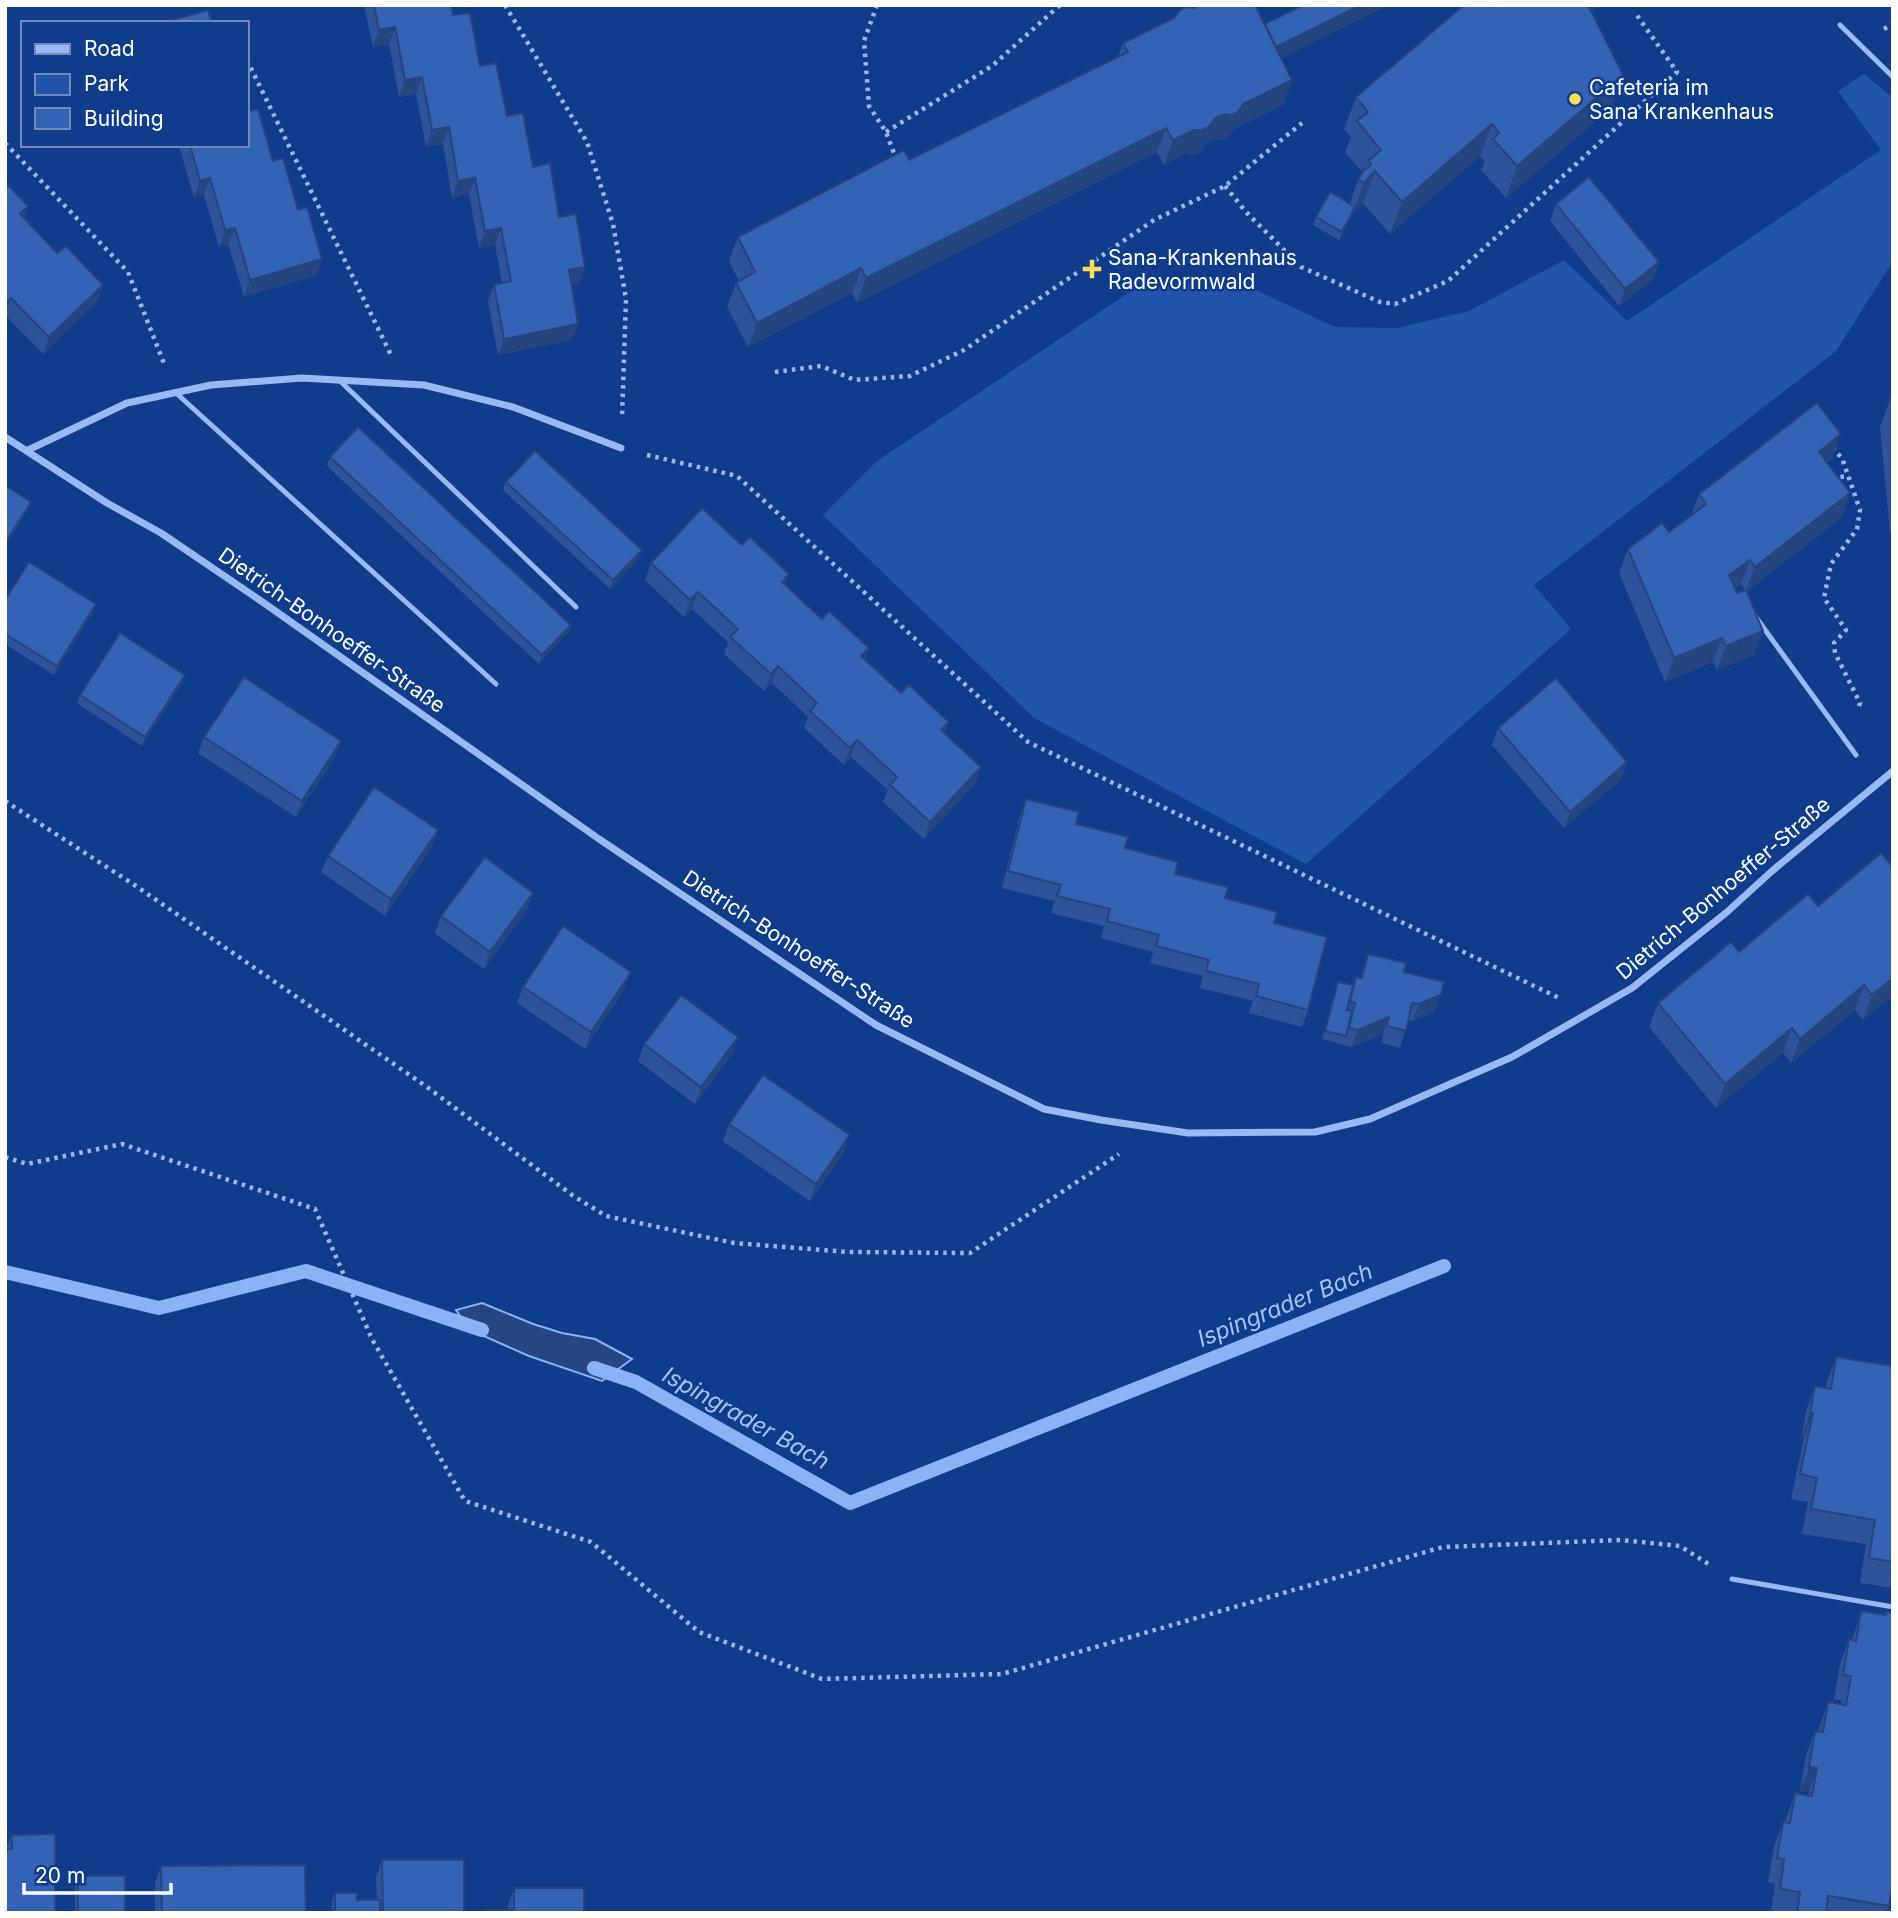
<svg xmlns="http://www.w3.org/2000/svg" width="1898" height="1918" font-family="Inter,sans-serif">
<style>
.green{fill:#2254ac}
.water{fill:#264682;stroke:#89b3f6;stroke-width:2}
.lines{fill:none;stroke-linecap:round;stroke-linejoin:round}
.stream{stroke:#89b3f6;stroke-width:14}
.path{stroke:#98b9f2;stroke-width:4.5;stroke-dasharray:3.5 5;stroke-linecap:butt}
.lane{stroke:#98b9f2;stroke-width:5}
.street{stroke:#98b9f2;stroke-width:7}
.wall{fill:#2d549b;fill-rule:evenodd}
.shaded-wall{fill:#24457e}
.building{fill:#3462b4;stroke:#24457e;stroke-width:2}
.poi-dot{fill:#ffdd59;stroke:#103c8c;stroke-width:2.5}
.labels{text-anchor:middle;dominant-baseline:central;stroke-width:5;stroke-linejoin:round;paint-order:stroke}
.poi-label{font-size:21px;fill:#fff;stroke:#103c8c;text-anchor:start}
.street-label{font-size:21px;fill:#fff;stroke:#103c8c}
.water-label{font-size:23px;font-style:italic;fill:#a3c4f9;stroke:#103c8c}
</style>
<rect width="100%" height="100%" fill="#103c8c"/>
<!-- green -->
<polygon class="green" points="1864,74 1893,98 1893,261 1836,351 1534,585 1571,629 1306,864 1034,718 823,515 877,461 1134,289 1230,278 1335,327 1397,328 1469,311 1564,260 1627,321 1881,150 1838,91"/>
<!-- water -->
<polygon class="water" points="482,1303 533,1324 562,1333 595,1339 632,1359 602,1381 529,1356 470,1330 456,1310"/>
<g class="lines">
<!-- stream -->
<g class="stream">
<polyline points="5,1272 159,1308 306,1271 482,1330"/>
<polyline points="594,1368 636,1382 850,1503 1444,1266"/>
</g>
<!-- path -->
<g class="path">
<polyline points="505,5 587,142 613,224 626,299 622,417"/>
<polyline points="877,5 864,41 869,106 886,132 895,156"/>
<polyline points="1884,29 1893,24"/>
<polyline points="247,60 391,355"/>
<polyline points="886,132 992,66 1060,5"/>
<polyline points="5,143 128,272 165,366"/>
<polyline points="1225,186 1246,212 1301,267 1380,302 1395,304 1448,281 1677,72 1636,14"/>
<polyline points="775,372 821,366 855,380 910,376 964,350 1154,220 1225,186 1302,123"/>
<polyline points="1832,448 1842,458 1860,510 1857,529 1831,564 1824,598 1846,630 1834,643 1835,653 1860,703 1858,710"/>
<polyline points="647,455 737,476 1028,742 1559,998"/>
<polyline points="1832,478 1849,476"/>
<polyline points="5,801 136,886 427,1087 572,1195 606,1216 734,1243 848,1252 970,1253 1119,1154"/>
<polyline points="5,1157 27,1164 122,1144 315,1209 372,1339 465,1501 591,1542 699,1632 822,1679 1002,1674 1443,1547 1621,1540 1680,1546 1710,1565"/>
</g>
<!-- lane -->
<g class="lane">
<polyline points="1840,25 1893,77"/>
<polyline points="339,380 576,607"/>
<polyline points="175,392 496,684"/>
<polyline points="1755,616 1856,755"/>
<polyline points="1732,1579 1893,1607"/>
</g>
<!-- street -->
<g class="street">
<polyline points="5,437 107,503 161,533 264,603 599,839 876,1025 1044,1109 1101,1120 1188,1133 1315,1132 1370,1119 1512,1057 1632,988 1727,912 1772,871 1893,771"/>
<polyline points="28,450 127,403 211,385 302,378 424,385 513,407 621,448"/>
</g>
</g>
<!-- wall -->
<g class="wall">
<polygon points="364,5 451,5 453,15 585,267 579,284 571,285 572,340 498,355 488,301 494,285 502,283 495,245 479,248 469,194 452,198 443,144 426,147 416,94 399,97 389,44 373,47"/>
<polygon points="1303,5 1388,5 1281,58 1292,80 1283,105 1234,129 1229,136 1223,140 1215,139 1205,144 1200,152 1194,155 1185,154 1164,165 1157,152 857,303 852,293 748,347 727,307 736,283 739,281 729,261 738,237 909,160 1118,57 1123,43 1265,24"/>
<polygon points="1490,6 1592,13 1623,75 1612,107 1506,198 1481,170 1485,162 1480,156 1390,234 1363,203 1352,215 1339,240 1313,225 1316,217 1350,203 1358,180 1362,172 1345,152 1351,137 1344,129 1356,97"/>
<polygon points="248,111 322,259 316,276 244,296 228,244 219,247 204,195 194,198 179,146 169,148 168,145 247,145"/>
<polygon points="5,182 28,206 24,218 57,253 103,285 97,302 43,354 5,315"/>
<polygon points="1556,204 1659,262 1653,279 1619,306 1550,221"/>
<polygon points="1892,395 1893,532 1890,532 1880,427"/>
<polygon points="330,457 571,625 568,633 539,664 327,466"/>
<path d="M1832 458 1827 463 1850 493 1841 518 1746 592 1754 655 1717 670 1713 662 1665 682 1619 573 1628 549 1669 532 1691 516 1699 494ZM1741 584 1745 590 1737 593 1735 589Z"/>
<polygon points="506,482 642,550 639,559 610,589 503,490"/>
<polygon points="651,563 785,585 822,619 869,648 865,659 901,693 949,722 945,733 981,767 975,784 924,839 883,802 888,790 851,757 844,765 804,728 808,717 772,683 764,691 724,654 728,642 692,609 684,617 645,580"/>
<polygon points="5,600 93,612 54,675 5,644"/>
<polygon points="185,675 182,683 142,746 77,703 80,695"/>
<polygon points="1498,728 1627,762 1621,779 1564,828 1492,745"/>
<polygon points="204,737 335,757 296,817 198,753"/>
<polygon points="1026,799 1274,923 1308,1010 1302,1027 1249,1013 1253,1001 1200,988 1203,976 1150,963 1153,952 1101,938 1104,926 1051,913 1055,901 1002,888 1020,816"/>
<polygon points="432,847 385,916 321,872 328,856"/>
<polygon points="1893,867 1893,995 1863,1020 1855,1010 1791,1063 1783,1053 1716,1108 1649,1027 1658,1003 1739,952 1818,906"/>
<polygon points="533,893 527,910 484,969 435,933 441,916"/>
<polygon points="1368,954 1404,972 1435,1012 1413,1021 1408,1020 1400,1048 1381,1043 1383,1034 1352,1047 1322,1039 1338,982 1353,985 1356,977 1360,978"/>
<polygon points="523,987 625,988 585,1049 517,1003"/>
<polygon points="738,1037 732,1054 695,1104 638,1061 644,1044"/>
<polygon points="729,1124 844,1152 810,1201 723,1141"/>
<polygon points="1836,1357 1893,1366 1893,1588 1860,1583 1866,1544 1802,1534 1808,1502 1791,1499 1804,1438 1802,1437 1806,1411 1815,1386 1826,1388 1827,1381"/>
<polygon points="1861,1611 1885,1615 1886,1612 1889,1906 1886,1913 1771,1913 1775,1884 1768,1882 1774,1846 1783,1822 1785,1822 1795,1793 1808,1795 1809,1792 1800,1792 1806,1755 1815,1731 1818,1731 1828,1702 1841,1704 1842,1701 1834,1699 1840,1664 1849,1639 1852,1640"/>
<polygon points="55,1834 5,1913 6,1849 12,1835"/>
<polygon points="382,1860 464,1913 332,1913 332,1901 335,1893 357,1900 377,1900 376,1877"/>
<polygon points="161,1866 306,1913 155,1913 155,1883"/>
<polygon points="78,1876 125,1913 75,1913 75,1885"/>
<polygon points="514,1888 584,1913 485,1913 485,1910 508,1910 508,1905"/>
</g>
<!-- shaded-wall -->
<g class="shaded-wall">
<polygon points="1361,5 1388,5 1264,67 1270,50"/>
<polygon points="1594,5 1601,5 1573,29 1576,21"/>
<polygon points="395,27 389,44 373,47 379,30"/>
<polygon points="1623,75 1612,107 1506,198 1517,166"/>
<polygon points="422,77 416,94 399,97 405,80"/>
<polygon points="1292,80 1283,105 1234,129 1229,136 1223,140 1215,139 1205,144 1200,152 1194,155 1185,154 1164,165 1173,140"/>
<polygon points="1492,124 1480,156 1390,234 1402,202"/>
<polygon points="449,127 443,144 426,147 432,130"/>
<polygon points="1166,128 1157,152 857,303 866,278"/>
<polygon points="1375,171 1363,203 1352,215 1339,240 1342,232 1355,207 1364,183"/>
<polygon points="210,178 204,195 194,198 200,181"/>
<polygon points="475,178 469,194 452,198 458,181"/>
<polygon points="28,206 22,223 20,214"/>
<polygon points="235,228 228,244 219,247 225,230"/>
<polygon points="501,228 495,245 479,248 485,231"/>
<polygon points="322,259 316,276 244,296 250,280"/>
<polygon points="1659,262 1653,279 1619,306 1625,289"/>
<polygon points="585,267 579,284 563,287 569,270"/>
<polygon points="861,268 852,293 748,347 757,323"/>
<polygon points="103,285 97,302 43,354 49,337"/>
<polygon points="11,298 5,314 5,304"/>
<polygon points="578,324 572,340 498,355 504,339"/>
<polygon points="1841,434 1832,458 1810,476 1819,452"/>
<polygon points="1850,493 1841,518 1746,592 1755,567"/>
<polygon points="31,502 28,510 5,547 7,540"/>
<polygon points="642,550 639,559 610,589 613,580"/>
<polygon points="1750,560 1741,584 1720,600 1729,575"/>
<polygon points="789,574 783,591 782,582"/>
<polygon points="698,592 692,609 684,617 690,600"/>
<polygon points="96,604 93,612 54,675 57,666"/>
<polygon points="571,625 568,633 539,664 542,655"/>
<polygon points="1763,631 1754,655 1717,670 1726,646"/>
<polygon points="1722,638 1713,662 1665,682 1674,658"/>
<polygon points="869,648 863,664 861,656"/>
<polygon points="778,666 772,683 764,691 771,674"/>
<polygon points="185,675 182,683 142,746 145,737"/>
<polygon points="949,722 943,739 941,730"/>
<polygon points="857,740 851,757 844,765 850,748"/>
<polygon points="341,741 335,757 296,817 302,801"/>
<polygon points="1627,762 1621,779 1564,828 1570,812"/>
<polygon points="981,767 975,784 924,839 930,822"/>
<polygon points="438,830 432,847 385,916 391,899"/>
<polygon points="533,893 527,910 484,969 490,952"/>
<polygon points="631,972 625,988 585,1049 591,1032"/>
<polygon points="1893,978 1893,995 1863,1020 1872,995"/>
<polygon points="1864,985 1855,1010 1791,1063 1800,1039"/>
<polygon points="1441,995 1435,1012 1413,1021 1419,1004"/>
<polygon points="1389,1017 1383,1034 1352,1047 1358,1030"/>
<polygon points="1792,1028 1783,1053 1716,1108 1725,1084"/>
<polygon points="738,1037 732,1054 695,1104 701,1087"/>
<polygon points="850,1135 844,1152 810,1201 816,1184"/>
<polygon points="1810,1413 1813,1413 1804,1438 1802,1437"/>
<polygon points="1809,1767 1817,1768 1809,1792 1800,1792"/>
</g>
<!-- building -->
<g class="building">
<polygon points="374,5 451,5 453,15 470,13 480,66 496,63 507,116 523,113 533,167 550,163 559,217 576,214 585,267 569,270 578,324 504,339 494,285 511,281 501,228 485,231 475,178 458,181 449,127 432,130 422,77 405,80 395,27 379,30"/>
<polygon points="1199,5 1255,5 1292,80 1243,104 1238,112 1232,115 1224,114 1214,119 1209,127 1202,130 1194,130 1173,140 1166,128 866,278 861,268 757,323 736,283 755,272 738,237 904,150 909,160 1128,52 1123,43 1174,18 1179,11 1186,7 1194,8"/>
<polygon points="1303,5 1361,5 1276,47 1265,24"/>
<polygon points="1464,5 1489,5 1490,6 1491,5 1588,5 1623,75 1517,166 1493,139 1499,133 1492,124 1402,202 1375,171 1364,183 1358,180 1363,171 1371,165 1369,160 1381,150 1357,121 1368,112 1356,97"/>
<polygon points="208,10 212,23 162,23"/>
<polygon points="247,107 248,111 258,109 273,161 283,158 298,210 307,207 322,259 250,280 235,228 225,230 210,178 200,181 190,145 247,145"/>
<polygon points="1589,177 1659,262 1625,289 1556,204"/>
<polygon points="5,182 28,206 20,214 57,253 66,246 103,285 49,337 11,298 5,304"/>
<polygon points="1330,192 1355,207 1342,232 1316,217"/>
<polygon points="1817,403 1841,434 1819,452 1850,493 1755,567 1750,560 1729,575 1737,593 1746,590 1763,631 1726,646 1722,638 1674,658 1628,549 1662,523 1669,532 1706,504 1699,494"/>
<polygon points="358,427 571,625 542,655 330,457"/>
<polygon points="535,451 642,550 613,580 506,482"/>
<polygon points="5,485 31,502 7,540 5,538"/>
<polygon points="702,508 742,545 750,537 789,574 782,582 822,619 829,611 869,648 861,656 901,693 909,685 949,722 941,730 981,767 930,822 890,785 897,777 857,740 850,748 810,711 817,703 778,666 771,674 730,637 738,629 698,592 690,600 651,563"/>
<polygon points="29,562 96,604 57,666 5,634 5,600"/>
<polygon points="120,633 185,675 145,737 80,695"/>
<polygon points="244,677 341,741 302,801 204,737"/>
<polygon points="1556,678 1627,762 1570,812 1498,728"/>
<polygon points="374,787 438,830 391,899 328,856"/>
<polygon points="1026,799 1079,812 1076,824 1128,837 1125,848 1178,862 1175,874 1228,887 1225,898 1277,912 1274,923 1327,937 1308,1010 1256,996 1259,984 1206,971 1209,960 1156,946 1159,935 1107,921 1110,909 1057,896 1061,885 1008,871"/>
<polygon points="1881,853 1893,867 1893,978 1872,995 1864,985 1800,1039 1792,1028 1725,1084 1658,1003 1731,942 1739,952 1808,894 1818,906"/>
<polygon points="485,857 533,893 490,952 441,916"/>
<polygon points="563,926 631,972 591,1032 523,987"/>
<polygon points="1368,954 1406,963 1404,972 1444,982 1441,995 1419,1004 1412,1003 1406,1031 1387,1026 1389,1017 1358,1030 1349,1028 1355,1003 1350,1001 1356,977 1362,978"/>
<polygon points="1338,982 1353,985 1347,1010 1352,1011 1346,1036 1325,1031"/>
<polygon points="681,995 738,1037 701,1087 644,1044"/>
<polygon points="763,1075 850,1135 816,1184 729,1124"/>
<polygon points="1836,1357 1893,1366 1893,1562 1869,1558 1875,1520 1811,1509 1817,1478 1800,1474 1813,1413 1810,1413 1815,1386 1831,1389"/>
<polygon points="1861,1611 1886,1615 1886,1612 1893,1613 1893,1881 1889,1906 1828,1896 1826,1913 1797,1913 1800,1892 1780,1889 1784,1859 1777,1858 1783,1822 1790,1823 1795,1793 1812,1796 1817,1768 1809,1767 1815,1731 1823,1732 1828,1702 1846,1705 1851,1676 1843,1675 1849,1639 1856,1641"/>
<polygon points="55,1834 55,1912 5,1913 5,1849 12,1849 12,1835"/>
<polygon points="382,1860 464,1860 464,1913 383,1913"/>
<polygon points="305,1865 306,1913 162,1913 161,1866"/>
<rect x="78" y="1876" width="47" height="37"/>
<rect x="514" y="1888" width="70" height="25"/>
<polygon points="335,1893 357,1893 357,1900 380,1900 380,1913 335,1913"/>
<rect x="485" y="1910" width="26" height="3"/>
</g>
<!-- markers -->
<g class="poi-dot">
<circle cx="1575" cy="99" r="7"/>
<path d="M1088.5 258.5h7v7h7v7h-7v7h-7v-7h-7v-7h7z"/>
</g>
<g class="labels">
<!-- poi labels -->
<g class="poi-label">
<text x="1589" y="87">Cafeteria im<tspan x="1589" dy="24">Sana Krankenhaus</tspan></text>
<text x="1108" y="257">Sana-Krankenhaus<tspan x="1108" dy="24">Radevormwald</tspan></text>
</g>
<!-- street labels -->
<g class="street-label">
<text transform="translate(332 630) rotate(35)">Dietrich-Bonhoeffer-Straße</text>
<text transform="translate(1723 888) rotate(-40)">Dietrich-Bonhoeffer-Straße</text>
<text transform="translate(799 949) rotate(33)">Dietrich-Bonhoeffer-Straße</text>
</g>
<!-- water labels -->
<g class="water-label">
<text transform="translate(1285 1305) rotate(-22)">Ispingrader Bach</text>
<text transform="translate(746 1418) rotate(29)">Ispingrader Bach</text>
</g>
</g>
<!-- border -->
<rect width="1898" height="1918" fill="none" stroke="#ffffff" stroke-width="14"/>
<!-- legend -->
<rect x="21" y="21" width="228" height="126" fill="#103c8c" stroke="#708aba" stroke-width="2"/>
<rect x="35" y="44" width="35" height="10" fill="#98b9f2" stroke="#708aba" stroke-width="2"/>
<text x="84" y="56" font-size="21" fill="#ffffff">Road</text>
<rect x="35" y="74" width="35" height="21" fill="#2254ac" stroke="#708aba" stroke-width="2"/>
<text x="84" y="91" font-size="21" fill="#ffffff">Park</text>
<rect x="35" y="108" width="35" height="21" fill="#3462b4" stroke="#708aba" stroke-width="2"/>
<text x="84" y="126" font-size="21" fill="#ffffff">Building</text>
<!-- scale -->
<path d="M24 1883v10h147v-10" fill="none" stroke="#ffffff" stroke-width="3.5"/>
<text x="35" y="1883" font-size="21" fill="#ffffff" stroke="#103c8c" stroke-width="5" paint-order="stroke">20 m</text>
</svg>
